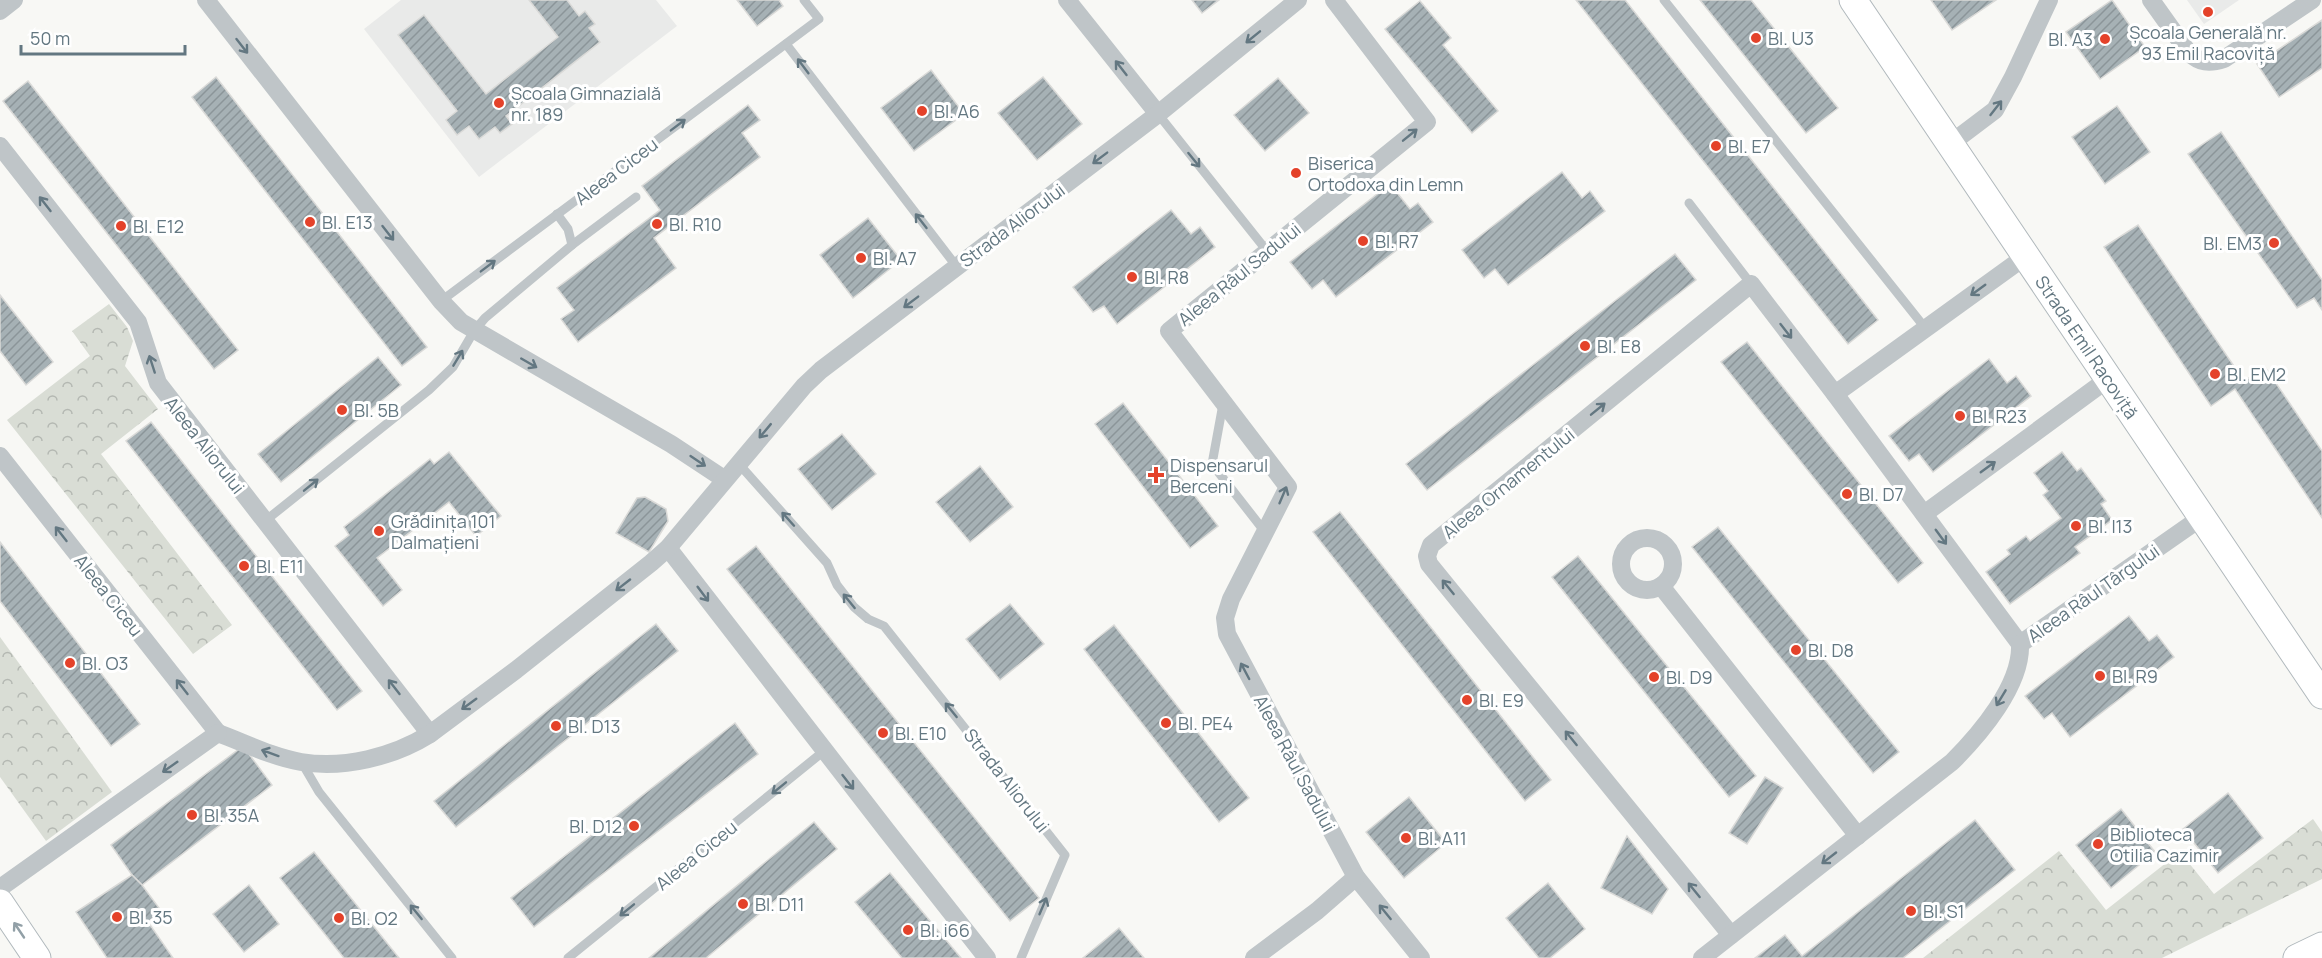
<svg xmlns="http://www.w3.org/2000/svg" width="2322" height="958" font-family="Manrope,sans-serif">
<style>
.built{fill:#e9eae9}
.park{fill:url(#park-crowns)}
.building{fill:url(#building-hatch);stroke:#dadad8;stroke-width:1.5}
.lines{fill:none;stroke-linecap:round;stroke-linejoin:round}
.secondary-casing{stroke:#b1b9bd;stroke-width:29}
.lane{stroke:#bfc5c8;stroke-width:9}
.street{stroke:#bfc5c8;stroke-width:18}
.secondary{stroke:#fff;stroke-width:27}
.oneway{stroke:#637781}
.oneway2{stroke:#92a0a7}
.poi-dot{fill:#e4422a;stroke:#fff;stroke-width:2}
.labels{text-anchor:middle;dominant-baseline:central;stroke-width:6;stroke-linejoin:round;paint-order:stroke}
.poi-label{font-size:18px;fill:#637781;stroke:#fff;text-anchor:start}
.street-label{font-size:18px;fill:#637781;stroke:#fff}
</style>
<defs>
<pattern id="park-crowns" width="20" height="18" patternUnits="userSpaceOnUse" patternTransform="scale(1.5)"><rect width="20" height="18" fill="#d9ddd5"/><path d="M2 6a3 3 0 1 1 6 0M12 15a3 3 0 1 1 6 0" fill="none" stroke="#b4b8b2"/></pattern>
<pattern id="building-hatch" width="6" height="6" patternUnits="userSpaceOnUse" patternTransform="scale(1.5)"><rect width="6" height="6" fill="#a6b1b5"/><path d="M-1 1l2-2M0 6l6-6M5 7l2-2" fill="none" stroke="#8b9599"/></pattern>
</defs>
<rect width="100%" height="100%" fill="#f8f8f5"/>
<!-- built -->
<g class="built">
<polygon points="401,0 656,0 677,26 479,177 364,29"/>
<polygon points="2187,0 2239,0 2204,24"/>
</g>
<!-- park -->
<g class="park">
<polygon points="109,304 127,327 133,341 125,366 158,409 101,454 232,625 193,654 7,420 90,356 72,331"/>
<polygon points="0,637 112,792 46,841 0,777"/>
<polygon points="2313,819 2322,832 2322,879 2162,958 1923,958 2059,851 2106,910 2180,852 2214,894"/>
</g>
<!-- building -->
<g class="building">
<polygon points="529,0 567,0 579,16 585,11 595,24 589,28 600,42 506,116 512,124 500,133 495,127 479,139 469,126 457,135 446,120 457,111 398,35 424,15 486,94 558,37"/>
<polygon points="737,0 779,0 783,6 757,26"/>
<polygon points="1192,0 1219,0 1202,13"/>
<polygon points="1576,0 1625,0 1878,320 1848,344"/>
<polygon points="1700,0 1751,0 1838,108 1806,133"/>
<polygon points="1931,0 1996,0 1952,30"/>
<polygon points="2112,0 2145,47 2100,79 2066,32"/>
<polygon points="1420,1 1451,38 1443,45 1498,111 1472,133 1385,29"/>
<polygon points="2322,20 2322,68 2279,97 2257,64"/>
<polygon points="931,70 964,114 914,151 881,108"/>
<polygon points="216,77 427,347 402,366 192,97"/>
<polygon points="1043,77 1082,124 1037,160 998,113"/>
<polygon points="1278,78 1309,113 1265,151 1234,115"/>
<polygon points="28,81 238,350 214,369 3,101"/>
<polygon points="748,105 760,120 742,133 760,157 654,238 676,268 578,342 561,319 574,310 557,288 660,210 642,186"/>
<polygon points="2117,106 2150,152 2105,184 2072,137"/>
<polygon points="2221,132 2322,280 2322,310 2314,298 2297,308 2188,154"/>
<polygon points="1562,172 1582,198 1590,191 1605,211 1508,285 1495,269 1484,278 1462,250"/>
<polygon points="1390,184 1410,209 1418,203 1433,222 1336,297 1323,280 1312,289 1290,262"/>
<polygon points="1171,210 1191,234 1200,227 1215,247 1117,324 1104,306 1093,312 1073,287"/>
<polygon points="868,218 901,260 853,298 820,255"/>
<polygon points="2138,225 2244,381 2265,367 2322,451 2322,518 2235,389 2211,406 2104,247"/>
<polygon points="1675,254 1696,280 1427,490 1406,464"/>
<polygon points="0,295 53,362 26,385 0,351"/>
<polygon points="1747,342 1923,563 1898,583 1721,362"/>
<polygon points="378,357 401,385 281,482 258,454"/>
<polygon points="1989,359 2007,383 2016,376 2031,396 1933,472 1919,454 1909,461 1889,436"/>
<polygon points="1123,403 1218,526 1190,548 1095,424"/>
<polygon points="151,422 362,691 337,710 126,441"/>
<polygon points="842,434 876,474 832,510 798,469"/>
<polygon points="449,452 501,516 476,536 449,502 377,558 402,590 383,606 335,546 349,535 344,527 430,459 434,464"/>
<polygon points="2062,452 2077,471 2081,468 2106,501 2101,504 2112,520 2075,547 2080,553 2010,604 1986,572 2010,554 2007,550 2026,536 2030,541 2061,518 2043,495 2048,491 2034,473"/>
<polygon points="980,466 1013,507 970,542 936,502"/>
<polygon points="645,497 666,509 668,521 649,552 616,533 637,498"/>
<polygon points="1340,512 1551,780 1525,801 1313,532"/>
<polygon points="1718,527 1899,752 1873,773 1692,547"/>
<polygon points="0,542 140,724 111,746 0,601"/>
<polygon points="756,546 1039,898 1010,921 727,569"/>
<polygon points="1578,556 1756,776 1729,797 1552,577"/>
<polygon points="1010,604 1044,644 1000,680 966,639"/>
<polygon points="2129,616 2149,641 2157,635 2174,657 2070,737 2052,713 2044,719 2025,696"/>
<polygon points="656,624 678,651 456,827 434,801"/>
<polygon points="1114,625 1249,798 1219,822 1084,649"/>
<polygon points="735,723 758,754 534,927 511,898"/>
<polygon points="243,746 272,785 142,885 132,875 111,845"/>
<polygon points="1765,777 1783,788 1747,844 1729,833"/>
<polygon points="2228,793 2263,838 2218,873 2183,829"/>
<polygon points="1409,797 1446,843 1404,878 1366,832"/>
<polygon points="2121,809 2155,852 2111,888 2076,845"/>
<polygon points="1975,820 2015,870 1903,958 1755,958 1785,935 1802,956"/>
<polygon points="814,822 837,849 706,958 649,958"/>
<polygon points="1627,836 1668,889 1652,914 1601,888"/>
<polygon points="314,852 399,958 344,958 280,878"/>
<polygon points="890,873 961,958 902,958 855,902"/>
<polygon points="132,875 142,885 162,912 148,922 173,958 107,958 76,912"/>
<polygon points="1548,883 1585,929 1550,958 1539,958 1506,918"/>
<polygon points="249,885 279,924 244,952 213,914"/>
<polygon points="1119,928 1144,958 1083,958"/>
</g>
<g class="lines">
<!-- secondary casing -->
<g class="secondary-casing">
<g id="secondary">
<polyline points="1853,0 2322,695"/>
<polyline points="0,903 37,958"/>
<polyline points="2297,958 2322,946"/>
</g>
</g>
<!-- lane -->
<g class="lane">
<polyline points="1664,0 1926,329"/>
<polyline points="786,44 957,267"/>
<polyline points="1158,114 1267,251"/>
<polyline points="1689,203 1751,284"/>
<polyline points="572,245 636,197"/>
<polyline points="441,301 819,19 804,0"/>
<polyline points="1223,404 1212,464 1265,532"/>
<polyline points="738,463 827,563 837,585 854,607 868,619 884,626 1065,855 1021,958"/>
<polyline points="265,521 429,390 453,367 474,331 485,318 572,245 568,229 557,214"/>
<polyline points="302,763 319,792 452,958"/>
<polyline points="568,958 824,751"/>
</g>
<!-- street -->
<g class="street">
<polyline points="206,0 441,301 461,322 671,444 724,479"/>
<polyline points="1067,0 1158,114"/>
<polyline points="1334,0 1427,122 1169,331 1288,487 1231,599 1225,618 1227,634 1356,877 1421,958"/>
<path d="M2151 0 2188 52C2200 63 2209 64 2224 59L2312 0"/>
<polyline points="0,11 14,0"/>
<polyline points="1950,144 1995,110 2013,77 2049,0"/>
<polyline points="0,146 138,322 158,383 430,734"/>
<polyline points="1835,394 2026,256"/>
<polyline points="0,456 218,733"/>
<polyline points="1924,514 2108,379"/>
<circle cx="1647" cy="564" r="26"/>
<polyline points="668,548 887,831 987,958"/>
<polyline points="1661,586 1858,836"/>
<polyline points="2020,644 2202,517"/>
<path d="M218 733C245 743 272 757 301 762 344 769 393 757 430 734L516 670 651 563 668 548 804 386 821 370 1158 114 1298 0"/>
<polyline points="0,888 218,733"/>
<polyline points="1731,935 1429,564 1427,556 1431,545 1751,284 1835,394 2020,644"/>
<polyline points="1254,958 1317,911 1356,877"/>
<path d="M1702 958 1952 762C1980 734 2022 685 2020 644"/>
</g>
<!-- secondary -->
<use href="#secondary" class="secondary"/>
</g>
<!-- one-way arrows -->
<defs><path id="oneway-shaft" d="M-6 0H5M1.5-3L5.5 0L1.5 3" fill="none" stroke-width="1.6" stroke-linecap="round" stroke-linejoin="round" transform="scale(1.5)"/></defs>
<g class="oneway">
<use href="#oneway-shaft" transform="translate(1253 37) rotate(141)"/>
<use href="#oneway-shaft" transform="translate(242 46) rotate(52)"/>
<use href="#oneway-shaft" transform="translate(803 66) rotate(-127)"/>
<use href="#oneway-shaft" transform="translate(1121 68) rotate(-128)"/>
<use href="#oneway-shaft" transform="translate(1996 108) rotate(-52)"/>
<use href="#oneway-shaft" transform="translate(678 125) rotate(-37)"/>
<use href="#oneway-shaft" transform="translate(1410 135) rotate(-39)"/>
<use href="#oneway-shaft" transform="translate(1100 158) rotate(143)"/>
<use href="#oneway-shaft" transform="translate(1194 160) rotate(51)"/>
<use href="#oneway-shaft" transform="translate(45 204) rotate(-128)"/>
<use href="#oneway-shaft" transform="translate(921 221) rotate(-128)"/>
<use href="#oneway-shaft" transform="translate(388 233) rotate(52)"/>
<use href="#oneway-shaft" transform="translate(488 266) rotate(-37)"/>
<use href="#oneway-shaft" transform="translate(1978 290) rotate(144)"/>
<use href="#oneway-shaft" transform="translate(911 302) rotate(143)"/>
<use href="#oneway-shaft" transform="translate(1786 331) rotate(52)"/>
<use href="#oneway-shaft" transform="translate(458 358) rotate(-59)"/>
<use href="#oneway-shaft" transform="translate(529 363) rotate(30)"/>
<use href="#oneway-shaft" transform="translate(152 364) rotate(-108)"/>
<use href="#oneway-shaft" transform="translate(1598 409) rotate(-39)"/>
<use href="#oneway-shaft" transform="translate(765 431) rotate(130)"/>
<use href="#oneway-shaft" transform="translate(698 461) rotate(34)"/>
<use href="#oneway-shaft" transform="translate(1988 467) rotate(-36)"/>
<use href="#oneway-shaft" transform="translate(311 485) rotate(-39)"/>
<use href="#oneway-shaft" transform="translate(1283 495) rotate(-67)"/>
<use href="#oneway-shaft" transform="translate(788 519) rotate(-132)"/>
<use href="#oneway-shaft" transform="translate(61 534) rotate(-128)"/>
<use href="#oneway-shaft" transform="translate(1941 537) rotate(54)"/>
<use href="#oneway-shaft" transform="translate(623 585) rotate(142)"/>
<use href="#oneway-shaft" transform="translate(1448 587) rotate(-129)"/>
<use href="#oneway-shaft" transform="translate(703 594) rotate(53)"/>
<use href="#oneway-shaft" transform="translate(849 601) rotate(-129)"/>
<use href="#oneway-shaft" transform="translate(1245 671) rotate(-118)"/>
<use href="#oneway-shaft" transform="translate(182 687) rotate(-128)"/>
<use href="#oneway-shaft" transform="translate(394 687) rotate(-128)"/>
<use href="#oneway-shaft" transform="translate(2001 698) rotate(121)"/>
<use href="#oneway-shaft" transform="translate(469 704) rotate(144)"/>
<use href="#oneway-shaft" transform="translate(951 710) rotate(-129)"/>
<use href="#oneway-shaft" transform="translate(1571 738) rotate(-129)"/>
<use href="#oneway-shaft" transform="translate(270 753) rotate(-160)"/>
<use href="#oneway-shaft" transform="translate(170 767) rotate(145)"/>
<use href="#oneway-shaft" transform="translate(848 782) rotate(52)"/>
<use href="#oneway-shaft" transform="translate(779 788) rotate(141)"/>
<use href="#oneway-shaft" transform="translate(1829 858) rotate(142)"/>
<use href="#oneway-shaft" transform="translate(1694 890) rotate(-129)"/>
<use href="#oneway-shaft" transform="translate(1043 906) rotate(-67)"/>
<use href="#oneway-shaft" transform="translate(627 910) rotate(141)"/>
<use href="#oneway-shaft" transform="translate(416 912) rotate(-129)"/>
<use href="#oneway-shaft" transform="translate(1385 912) rotate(-129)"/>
</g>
<use class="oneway2" href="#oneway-shaft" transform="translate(19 930) rotate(-124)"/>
<!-- markers -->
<g class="poi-dot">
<circle cx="2208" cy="12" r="6"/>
<circle cx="1756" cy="38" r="6"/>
<circle cx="2105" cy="39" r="6"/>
<circle cx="499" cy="103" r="6"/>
<circle cx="922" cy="111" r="6"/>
<circle cx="1716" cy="146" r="6"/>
<circle cx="1296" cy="173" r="6"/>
<circle cx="310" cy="222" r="6"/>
<circle cx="657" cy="224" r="6"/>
<circle cx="121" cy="226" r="6"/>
<circle cx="1363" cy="241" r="6"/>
<circle cx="2274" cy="243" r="6"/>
<circle cx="861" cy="258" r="6"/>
<circle cx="1132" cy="277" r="6"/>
<circle cx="1585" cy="346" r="6"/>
<circle cx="2215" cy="374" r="6"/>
<circle cx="342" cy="410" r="6"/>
<circle cx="1960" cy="416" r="6"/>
<path d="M1153 466h6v6h6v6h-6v6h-6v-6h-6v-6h6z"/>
<circle cx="1847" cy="494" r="6"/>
<circle cx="2076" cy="526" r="6"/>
<circle cx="379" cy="531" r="6"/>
<circle cx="244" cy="566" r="6"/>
<circle cx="1796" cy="650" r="6"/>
<circle cx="70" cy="663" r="6"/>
<circle cx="2100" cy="676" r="6"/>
<circle cx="1654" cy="677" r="6"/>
<circle cx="1467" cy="700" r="6"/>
<circle cx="1166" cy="723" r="6"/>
<circle cx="556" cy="726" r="6"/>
<circle cx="883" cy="733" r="6"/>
<circle cx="192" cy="815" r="6"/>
<circle cx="634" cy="826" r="6"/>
<circle cx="1406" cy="838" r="6"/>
<circle cx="2098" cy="844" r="6"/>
<circle cx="743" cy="904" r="6"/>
<circle cx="1911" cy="911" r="6"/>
<circle cx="117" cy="917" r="6"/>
<circle cx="339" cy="918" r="6"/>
<circle cx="908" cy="930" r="6"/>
</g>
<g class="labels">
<!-- poi labels -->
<g class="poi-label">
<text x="2208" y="32" text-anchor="middle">Școala Generală nr.<tspan x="2208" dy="21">93 Emil Racoviță</tspan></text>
<text x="1768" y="38">Bl. U3</text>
<text x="2093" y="39" text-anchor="end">Bl. A3</text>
<text x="511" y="93">Școala Gimnazială<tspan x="511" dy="21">nr. 189</tspan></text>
<text x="934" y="111">Bl. A6</text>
<text x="1728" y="146">Bl. E7</text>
<text x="1308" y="163">Biserica<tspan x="1308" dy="21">Ortodoxa din Lemn</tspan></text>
<text x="322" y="222">Bl. E13</text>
<text x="669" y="224">Bl. R10</text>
<text x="133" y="226">Bl. E12</text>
<text x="1375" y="241">Bl. R7</text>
<text x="2262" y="243" text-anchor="end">Bl. EM3</text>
<text x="873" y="258">Bl. A7</text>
<text x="1144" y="277">Bl. R8</text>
<text x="1597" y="346">Bl. E8</text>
<text x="2227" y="374">Bl. EM2</text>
<text x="354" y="410">Bl. 5B</text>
<text x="1972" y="416">Bl. R23</text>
<text x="1170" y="465">Dispensarul<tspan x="1170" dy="21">Berceni</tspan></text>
<text x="1859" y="494">Bl. D7</text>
<text x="391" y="521">Grădinița 101<tspan x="391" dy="21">Dalmațieni</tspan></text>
<text x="2088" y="526">Bl. I13</text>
<text x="256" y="566">Bl. E11</text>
<text x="1808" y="650">Bl. D8</text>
<text x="82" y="663">Bl. O3</text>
<text x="2112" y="676">Bl. R9</text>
<text x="1666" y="677">Bl. D9</text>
<text x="1479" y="700">Bl. E9</text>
<text x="1178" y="723">Bl. PE4</text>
<text x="568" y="726">Bl. D13</text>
<text x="895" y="733">Bl. E10</text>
<text x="204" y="815">Bl. 35A</text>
<text x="622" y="826" text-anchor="end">Bl. D12</text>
<text x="2110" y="834">Biblioteca<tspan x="2110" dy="21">Otilia Cazimir</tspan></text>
<text x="1418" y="838">Bl. A11</text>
<text x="755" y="904">Bl. D11</text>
<text x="1923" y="911">Bl. S1</text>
<text x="129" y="917">Bl. 35</text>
<text x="351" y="918">Bl. O2</text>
<text x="920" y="930">Bl. i66</text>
</g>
<!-- street labels -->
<g class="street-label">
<text transform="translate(616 171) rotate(-37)">Aleea Ciceu</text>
<text transform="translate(1012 225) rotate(-37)">Strada Aliorului</text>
<text transform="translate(1239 274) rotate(-39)">Aleea Râul Sadului</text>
<text transform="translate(2087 347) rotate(56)">Strada Emil Racoviță</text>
<text transform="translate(205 445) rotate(52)">Aleea Aliorului</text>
<text transform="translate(1508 483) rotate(-39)">Aleea Ornamentului</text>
<text transform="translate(2093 593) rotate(-35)">Aleea Râul Târgului</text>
<text transform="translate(109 595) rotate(52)">Aleea Ciceu</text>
<text transform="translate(1295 763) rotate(62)">Aleea Râul Sadului</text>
<text transform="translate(1007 780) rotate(52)">Strada Aliorului</text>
<text transform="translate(696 855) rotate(-39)">Aleea Ciceu</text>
</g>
</g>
<!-- scale -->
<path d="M21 45v9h164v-9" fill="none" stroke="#637781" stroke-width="3"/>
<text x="30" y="45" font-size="18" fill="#637781" stroke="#ffffff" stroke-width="4.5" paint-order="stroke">50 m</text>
</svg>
